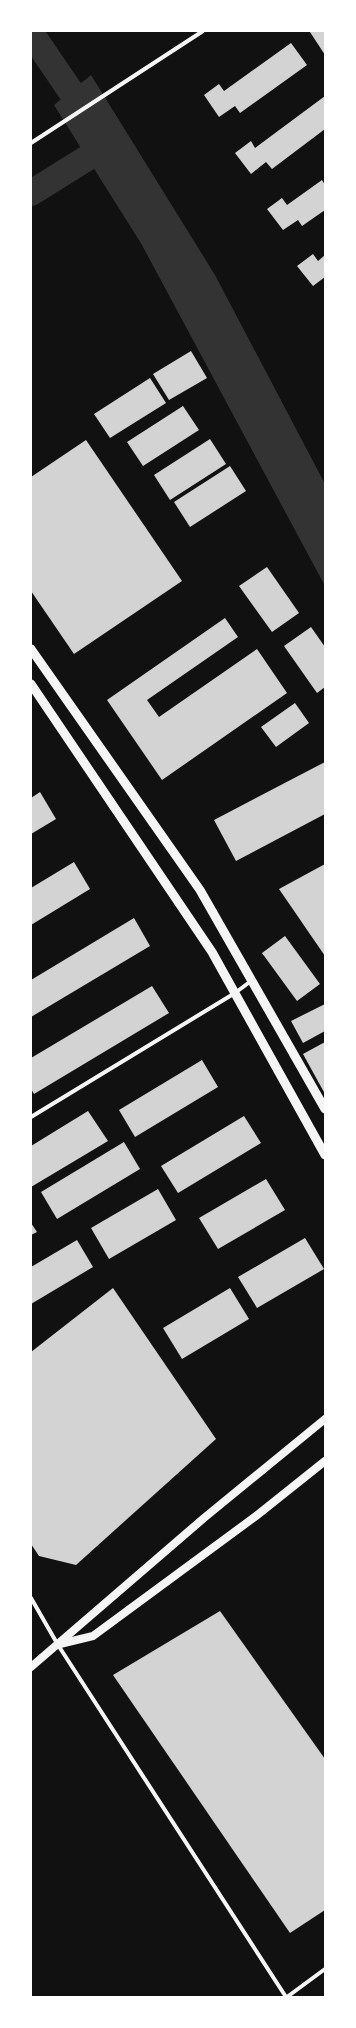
<svg xmlns="http://www.w3.org/2000/svg" width="356" height="2028" font-family="'Roboto Condensed',sans-serif">
<style>
.water{fill:#333}
.lines{fill:none;stroke-linecap:round;stroke-linejoin:round}
.river{stroke:#333;stroke-width:26}
.building{fill:#d3d3d3}
.minor{stroke:#f5f5f5;stroke-width:4}
.secondary{stroke:#f5f5f5;stroke-width:8}
.primary{stroke:#f5f5f5;stroke-width:9}
</style>
<rect width="100%" height="100%" fill="#111"/>
<!-- water -->
<polygon class="water" points="91,75 215,275 325,484 325,586 142,245 54,105"/>
<g class="lines">
<!-- river -->
<g class="river">
<polyline points="31,33 91,121"/>
<polyline points="31,193 108,145"/>
</g>
</g>
<!-- building -->
<g class="building">
<polygon points="311,31 325,31 325,55 310,32"/>
<polygon points="291,43 307,65 240,113 235,106 219,117 204,95 219,84 224,91"/>
<polygon points="325,96 325,129 272,169 266,162 251,174 235,153 251,141 255,148"/>
<polygon points="322,180 325,185 325,210 302,226 298,220 283,230 267,209 282,198 287,205"/>
<polygon points="313,254 318,261 325,255 325,277 313,286 297,266"/>
<polygon points="191,351 207,378 169,400 153,374"/>
<polygon points="150,378 166,403 110,438 94,414"/>
<polygon points="183,406 199,430 143,466 127,442"/>
<polygon points="210,439 226,464 170,500 154,475"/>
<polygon points="86,440 182,581 74,654 31,591 31,477"/>
<polygon points="230,466 246,491 190,527 174,502"/>
<polygon points="267,567 299,613 272,632 239,586"/>
<polygon points="225,618 238,637 147,700 159,717 257,649 287,693 162,780 107,700"/>
<polygon points="311,627 325,647 325,687 317,693 284,646"/>
<polygon points="295,703 309,723 276,747 261,727"/>
<polygon points="325,762 325,814 236,861 214,820"/>
<polygon points="40,792 56,819 31,834 31,798"/>
<polygon points="74,862 90,889 31,925 31,888"/>
<polygon points="325,864 325,956 279,889"/>
<polygon points="134,918 150,946 31,1017 31,980"/>
<polygon points="285,936 320,984 297,1001 262,953"/>
<polygon points="152,986 169,1013 34,1094 31,1089 31,1058"/>
<polygon points="325,1004 325,1031 303,1043 291,1021"/>
<polygon points="325,1042 325,1094 303,1054"/>
<polygon points="202,1060 218,1087 135,1137 119,1110"/>
<polygon points="88,1111 108,1141 31,1187 31,1146"/>
<polygon points="244,1116 261,1143 178,1193 161,1166"/>
<polygon points="124,1142 140,1169 57,1219 41,1192"/>
<polygon points="266,1179 285,1210 218,1249 199,1218"/>
<polygon points="158,1189 176,1220 109,1259 91,1228"/>
<polygon points="31,1223 37,1232 31,1235"/>
<polygon points="305,1238 324,1269 257,1308 238,1277"/>
<polygon points="77,1240 93,1267 31,1304 31,1267"/>
<polygon points="113,1288 216,1439 76,1565 39,1556 31,1544 31,1352"/>
<polygon points="230,1288 249,1319 182,1359 163,1328"/>
<polygon points="220,1611 325,1759 325,1910 290,1933 113,1675"/>
</g>
<g class="lines">
<!-- minor -->
<g class="minor">
<polyline points="31,143 203,31"/>
<polyline points="31,1117 235,993 251,981"/>
<polyline points="31,1598 58,1645 286,1997"/>
<polyline points="287,1997 325,1969"/>
</g>
<!-- secondary -->
<g class="secondary">
<polyline points="60,1644 93,1636 256,1516 325,1461"/>
<polyline points="31,1667 204,1518 325,1419"/>
</g>
<!-- primary -->
<g class="primary">
<polyline points="31,649 200,890 325,1109"/>
<polyline points="31,684 212,952 325,1155"/>
</g>
</g>
<!-- border -->
<rect width="356" height="2028" fill="none" stroke="#ffffff" stroke-width="64"/>
</svg>
